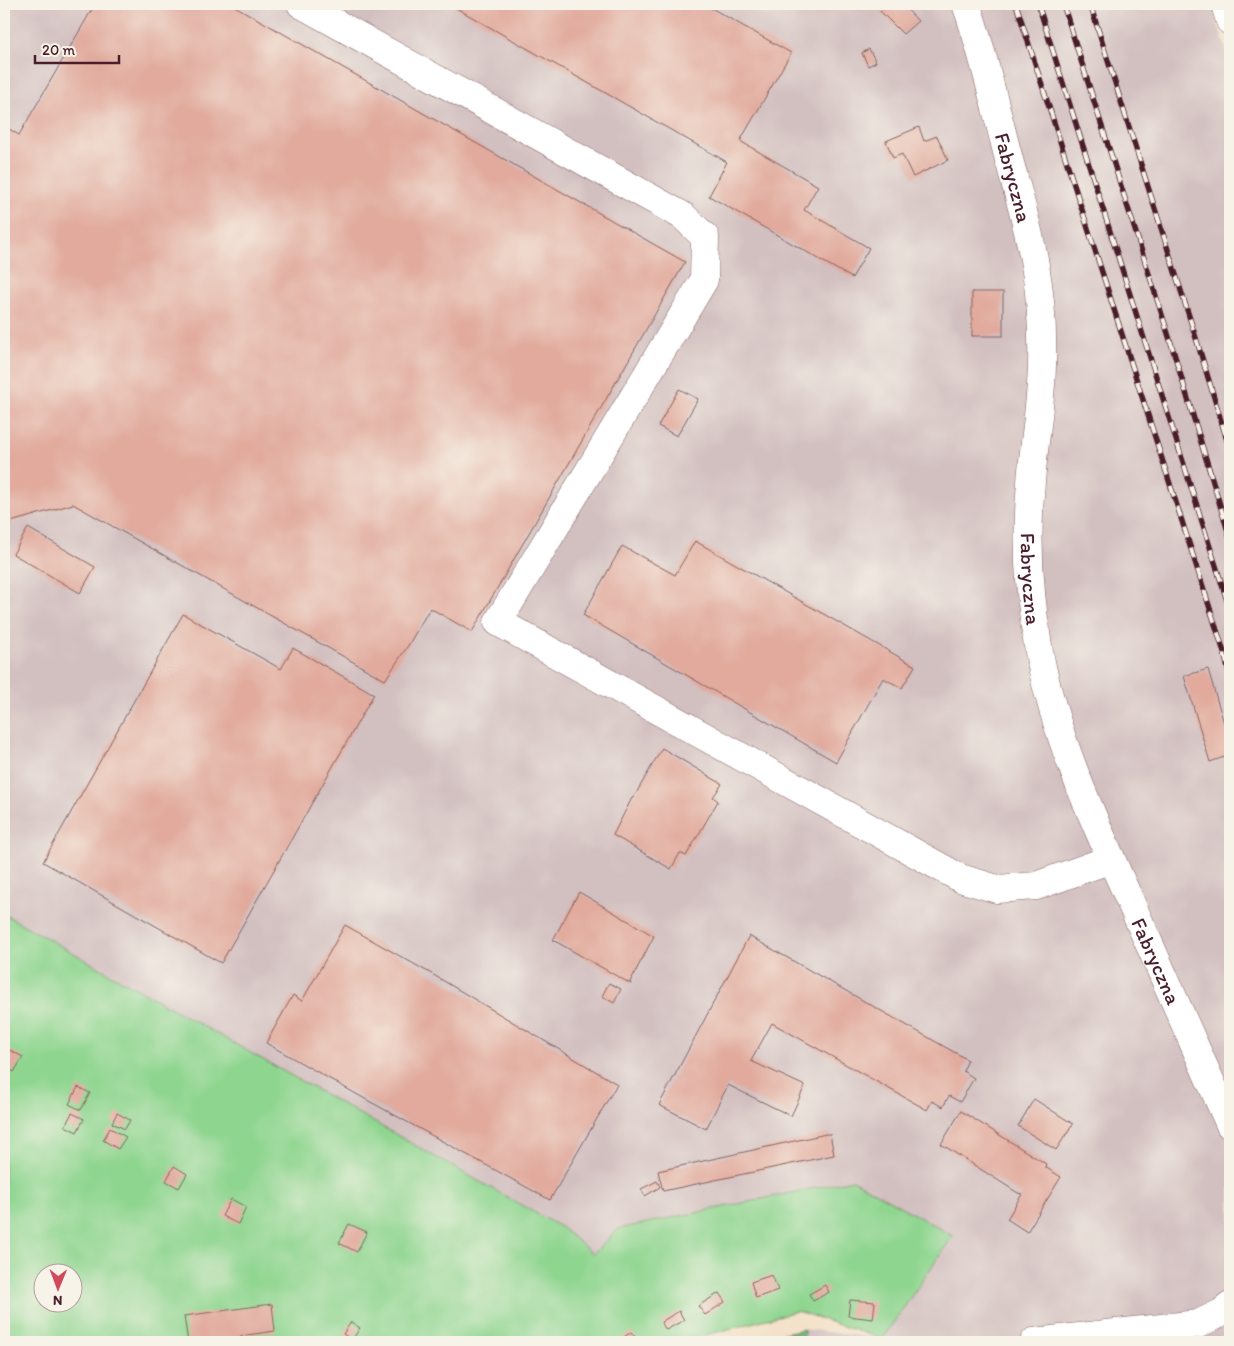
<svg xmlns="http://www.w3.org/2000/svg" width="1234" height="1346" font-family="Itim,sans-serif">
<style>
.industrial{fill:#d2bfc0}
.green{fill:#8ed58f;stroke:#6c7a5d;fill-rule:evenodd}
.forest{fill:#72b67a;stroke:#5e6a52}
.building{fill:#e1aa9d}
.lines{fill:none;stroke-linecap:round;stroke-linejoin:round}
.minor-casing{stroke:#856362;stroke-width:29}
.minor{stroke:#fff;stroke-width:28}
.rail-casing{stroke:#4a1f2b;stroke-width:5.5}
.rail{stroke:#f7f3e8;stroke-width:4;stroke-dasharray:11;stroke-linecap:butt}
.labels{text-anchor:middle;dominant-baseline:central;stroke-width:4;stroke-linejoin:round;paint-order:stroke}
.street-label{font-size:21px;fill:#4a1f2b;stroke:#f7f3e8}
</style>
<rect width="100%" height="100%" fill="#f7f3e8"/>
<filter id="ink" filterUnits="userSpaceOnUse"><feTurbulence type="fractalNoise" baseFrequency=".02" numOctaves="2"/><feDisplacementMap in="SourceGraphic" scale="10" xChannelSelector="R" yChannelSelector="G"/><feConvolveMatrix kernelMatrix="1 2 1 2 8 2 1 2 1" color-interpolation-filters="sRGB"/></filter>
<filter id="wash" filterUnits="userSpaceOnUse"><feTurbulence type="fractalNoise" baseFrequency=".0096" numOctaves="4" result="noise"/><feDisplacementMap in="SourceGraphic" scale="20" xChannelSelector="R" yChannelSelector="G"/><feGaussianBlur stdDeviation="1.12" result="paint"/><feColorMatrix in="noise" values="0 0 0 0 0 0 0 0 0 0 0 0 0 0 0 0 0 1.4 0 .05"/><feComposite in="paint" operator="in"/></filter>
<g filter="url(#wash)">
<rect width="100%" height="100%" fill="#f3e2c9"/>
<!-- industrial -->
<polygon class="industrial" points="4,4 788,4 801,11 810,4 1212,4 1230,62 1230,1342 804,1342 804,1329 882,1339 953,1236 618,1229 593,1254 562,1228 4,914"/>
<!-- green -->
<path class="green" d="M4 914 562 1228 593 1254 618 1229 853 1180 953 1236 882 1339 797 1311 680 1342H4ZM42 1274H72V1304H42Z"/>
<!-- forest -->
<polygon class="forest" points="804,1329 804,1342 739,1342"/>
<g id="blocks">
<!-- building -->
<g class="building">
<polygon points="95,4 231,4 685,262 472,632 430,608 409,644 385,680 73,504 4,524 4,126 19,135"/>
<polygon points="449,4 704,4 791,53 740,141 818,186 804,210 869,248 852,278 709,196 727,162"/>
<polygon points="888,4 902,4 918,21 903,34 880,11"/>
<polygon points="869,49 876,62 868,66 862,53"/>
<polygon points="919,127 924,141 937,136 948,160 913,177 902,154 893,158 886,141"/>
<rect x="972" y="292" width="31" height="44"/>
<polygon points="679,389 698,399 677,436 658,426"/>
<polygon points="28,528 95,567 80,593 13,554"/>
<polygon points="695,541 915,666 902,688 883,678 836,762 583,615 622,546 675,575"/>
<polygon points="183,614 281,669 293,648 374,694 221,963 43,862"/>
<polygon points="1208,669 1230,744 1230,755 1210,762 1184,676"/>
<polygon points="662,748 722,784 713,797 718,801 686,856 680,853 671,869 613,835 632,798 634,797"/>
<polygon points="579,892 654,936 630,982 631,984 553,940"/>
<polygon points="345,925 437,977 617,1084 550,1200 367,1100 266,1043 293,995 302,1001"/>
<polygon points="749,936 968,1060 963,1071 974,1078 960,1102 949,1096 943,1107 932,1101 927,1110 772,1023 751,1061 805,1086 791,1116 728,1085 706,1129 659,1105"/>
<polygon points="609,983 621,989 614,1003 602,996"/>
<polygon points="10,1050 23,1057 14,1072 4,1066 4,1062"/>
<polygon points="78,1087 90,1093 81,1110 69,1104"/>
<polygon points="1034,1099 1073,1124 1056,1150 1018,1126"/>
<polygon points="961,1111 1046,1164 1045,1167 1061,1177 1027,1232 1007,1219 1022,1194 1018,1193 941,1144"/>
<polygon points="72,1113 84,1119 77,1132 65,1126"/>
<polygon points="117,1113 130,1120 125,1129 112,1123"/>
<polygon points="110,1128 126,1137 118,1149 103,1140"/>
<polygon points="826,1134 830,1134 834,1155 663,1191 658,1171"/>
<polygon points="174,1166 187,1174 179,1188 166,1181"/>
<polygon points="657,1181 660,1187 645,1196 641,1189"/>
<polygon points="231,1199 246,1207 238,1224 222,1216"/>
<polygon points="349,1224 367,1232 357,1252 339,1243"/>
<polygon points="772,1275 778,1290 756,1298 751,1282"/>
<polygon points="825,1285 829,1292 813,1301 809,1294"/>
<polygon points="719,1293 725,1302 705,1315 698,1306"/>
<polygon points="850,1300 875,1302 873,1319 848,1316"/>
<polygon points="272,1304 275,1331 240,1336 241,1342 188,1342 184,1316"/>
<polygon points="679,1311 684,1320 666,1330 661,1322"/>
<polygon points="351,1322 360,1328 352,1340 343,1334"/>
<polygon points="631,1332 639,1342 617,1342"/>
</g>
</g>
</g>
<g filter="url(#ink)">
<use href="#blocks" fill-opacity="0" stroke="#856362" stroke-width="1"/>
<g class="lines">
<!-- minor casing -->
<g class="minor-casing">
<g id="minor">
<polyline points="301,4 683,216 705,237 704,280 498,622 960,878 997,889 1036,886 1111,859"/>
<path id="s1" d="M966 4C982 48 992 94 1004 140 1014 181 1028 223 1035 265 1041 298 1043 332 1042 365 1041 404 1034 443 1031 482 1026 537 1029 597 1039 652 1055 737 1092 816 1127 894 1161 971 1196 1048 1230 1125"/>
<polyline points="1225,4 1230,21"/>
<polyline points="1034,1342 1198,1324 1221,1313 1230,1306"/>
</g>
</g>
<!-- minor -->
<use href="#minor" class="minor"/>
<!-- rail casing -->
<g class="rail-casing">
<g id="rail">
<polyline points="1016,4 1223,649 1230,676"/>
<polyline points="1038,4 1230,610"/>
<polyline points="1063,4 1171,343 1230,538"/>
<polyline points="1090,4 1196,338 1230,450"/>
</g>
</g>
<!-- rail -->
<use href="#rail" class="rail"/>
</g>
</g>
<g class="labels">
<!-- street labels -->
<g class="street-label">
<text stroke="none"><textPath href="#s1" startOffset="180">Fabryczna</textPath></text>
<text stroke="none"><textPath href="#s1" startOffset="585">Fabryczna</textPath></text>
<text stroke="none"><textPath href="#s1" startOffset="990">Fabryczna</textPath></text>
</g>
</g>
<!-- margin -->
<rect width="1234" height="1346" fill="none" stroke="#f7f3e8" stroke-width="20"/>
<!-- north arrow -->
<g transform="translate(58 1288) rotate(181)"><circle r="24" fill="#f7f3e8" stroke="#b29e9c"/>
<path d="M0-4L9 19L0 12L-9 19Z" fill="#d1495b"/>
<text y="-8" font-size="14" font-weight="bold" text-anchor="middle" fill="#4a1f2b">N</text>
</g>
<!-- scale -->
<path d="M35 55v8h84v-8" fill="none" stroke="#4a1f2b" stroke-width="2.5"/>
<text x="42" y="55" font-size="15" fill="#4a1f2b" stroke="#f7f3e8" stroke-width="4" paint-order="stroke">20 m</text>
</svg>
